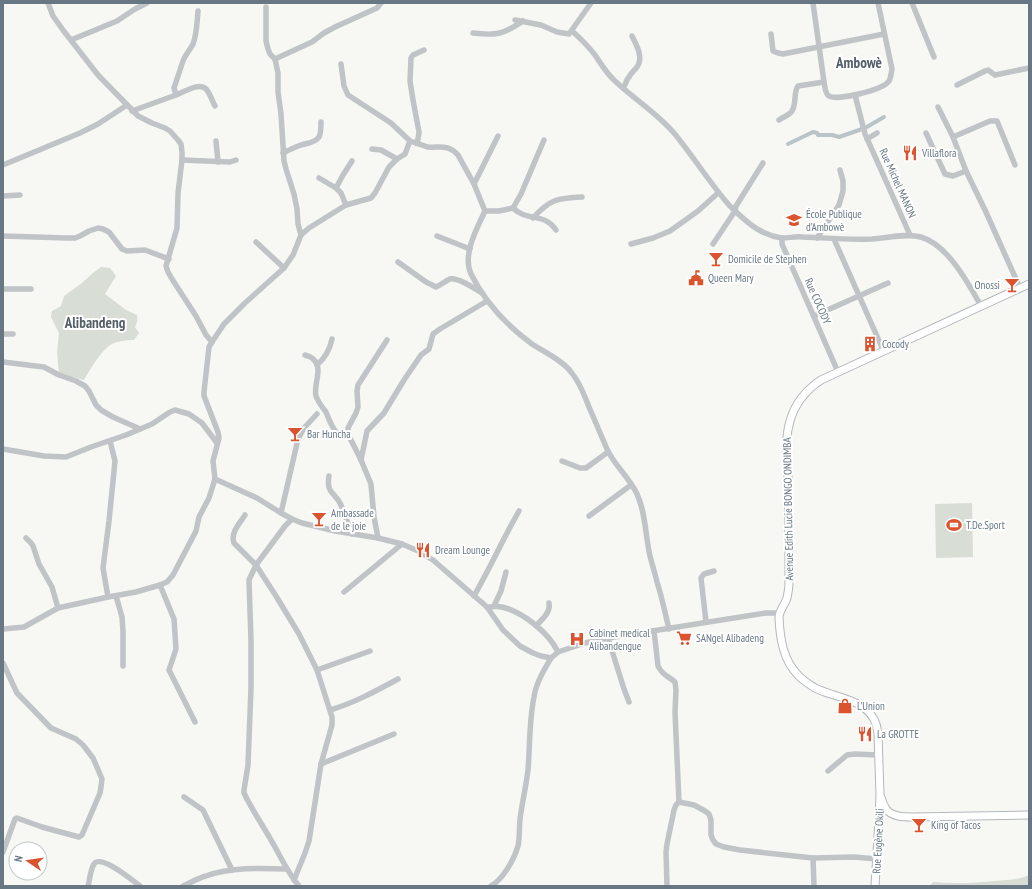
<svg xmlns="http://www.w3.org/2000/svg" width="1032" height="889" font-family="'PT Sans Narrow',sans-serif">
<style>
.green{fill:#d8ddd5}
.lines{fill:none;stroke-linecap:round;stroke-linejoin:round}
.canal{stroke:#b9c4c8;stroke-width:4}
.major-casing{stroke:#b3b8bb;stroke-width:9}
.minor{stroke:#c0c4c7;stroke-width:5.5}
.major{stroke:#fff;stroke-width:7}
.labels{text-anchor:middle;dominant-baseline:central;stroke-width:4;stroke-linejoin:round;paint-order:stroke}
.poi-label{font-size:11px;fill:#677783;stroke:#fff;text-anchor:start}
.street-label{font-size:11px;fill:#677783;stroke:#fff}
.district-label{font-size:15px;font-weight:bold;fill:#546069;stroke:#fff}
</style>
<rect width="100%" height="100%" fill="#f7f7f4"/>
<!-- green -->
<g class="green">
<path d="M101 267 110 268 116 276 105 294 126 310 137 315C138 319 137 323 135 327L139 333 134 340C127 340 118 341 112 344 101 350 90 370 84 380L59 374 57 352 59 333 51 317 52 311 61 306 64 296 82 283 93 273Z"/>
<polygon points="972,503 973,557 936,558 935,504"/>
<path d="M1029 875V886H930L933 882C954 884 974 883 995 881 1007 880 1018 880 1029 875Z"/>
</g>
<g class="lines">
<!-- canal -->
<polyline class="canal" points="788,144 813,132 817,133 818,135 832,135 839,137 865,128 884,117"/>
<!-- major casing -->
<g class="major-casing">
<g id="major">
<path d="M881 797C882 801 884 806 886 809 892 817 904 817 913 817L1029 815"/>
<path d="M875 886 879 820 880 795 878 733C877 730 877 727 876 724 868 699 835 698 815 688 809 684 802 680 798 675 783 660 780 638 779 618 779 610 785 605 787 598 788 593 789 588 789 583 789 549 789 515 788 482 788 461 784 441 790 421 795 403 806 390 821 380L1029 284"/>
</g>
</g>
<!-- minor -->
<g class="minor">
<path d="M813 3 824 82C825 86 825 94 829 96 837 101 883 90 889 81 891 78 891 73 892 69L878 3"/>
<polyline points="912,3 934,57"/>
<polyline points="515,20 541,25 557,32 569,34 591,3"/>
<path d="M572 31C580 38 588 46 595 55 601 64 607 74 615 81 634 99 657 113 674 133 693 156 709 182 729 205 738 214 748 224 759 230 766 234 774 237 782 238 789 238 796 236 803 237 826 238 849 240 872 239 887 238 906 233 921 237 948 245 968 283 981 306"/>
<path d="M473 33C496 36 504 34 523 21"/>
<polyline points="771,34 773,51 778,53 783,54 884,34"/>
<polyline points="71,40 117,21 135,9 147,3"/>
<polyline points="275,59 312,42 324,33 335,27 377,8 381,3"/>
<polyline points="957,85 985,71 988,70 995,75 1029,68"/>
<path d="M623 88C626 84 626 80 629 77 631 73 635 70 637 67 644 57 636 44 632 36"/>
<path d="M176 95C184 92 199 82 206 89 210 93 212 101 215 106"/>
<polyline points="855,95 865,134 910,235"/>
<polyline points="938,107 953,137 966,171 985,210 1020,288"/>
<path d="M132 111 176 95 174 88 183 61C185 55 190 50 193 44 197 34 197 21 198 11"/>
<path d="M779 120C783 117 790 115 792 111 797 103 793 93 798 86L824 82"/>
<polyline points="926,133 945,174 953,176 966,171"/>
<polyline points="953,137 990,121 997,121 1015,165"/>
<polyline points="867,139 877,133"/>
<path d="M544 140 521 194 513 208 499 211H485C477 228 462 255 471 274 485 302 506 325 532 344 544 352 562 360 571 372 580 382 584 395 589 407 595 421 601 435 607 449 614 465 629 477 637 494 646 514 645 534 650 556 652 564 655 573 657 582 662 597 665 613 669 629"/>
<polyline points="216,141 218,162"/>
<polyline points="410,141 416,143 418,139 419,132 413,100 410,81 411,58 413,55 424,50"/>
<path d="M416 143C420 144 424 146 428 147 441 148 448 144 458 155L474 184"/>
<polyline points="372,149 381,150 397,159"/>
<path d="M283 153C289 150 295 147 301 145 307 143 315 143 319 137 321 133 321 126 321 122"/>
<polyline points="182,160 230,162 236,160"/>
<polyline points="3,165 80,133 98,124 127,105"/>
<polyline points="319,178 336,188"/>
<polyline points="3,196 20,195"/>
<polyline points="346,205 341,193 336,188 343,175 352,161"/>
<path d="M513 208C527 222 544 212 556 230"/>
<polyline points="485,211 474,184 498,136"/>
<path d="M533 218C550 199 558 198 582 197"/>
<polyline points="301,235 309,228 346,205 371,198 375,193 389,167 397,159 405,154 410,141 391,123 348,95 344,86 341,64"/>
<polyline points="3,236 67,238 75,238 80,236 89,231 98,228 103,229 109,232 122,249 127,251 145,250 169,259"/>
<polyline points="437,236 470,249"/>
<polyline points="782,238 782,244 838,372"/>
<polyline points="817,238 839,205 843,191 843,181 840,170"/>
<polyline points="834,239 884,352"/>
<polyline points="256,242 284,268"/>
<polyline points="631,244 653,238 670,231 698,211 718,193"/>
<polyline points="713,244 735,211 736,206 763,163"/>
<path d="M398 262 426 282 436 287C441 285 445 281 450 279 458 277 475 289 482 293"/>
<polyline points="3,289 31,289"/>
<polyline points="814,316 888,283"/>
<polyline points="3,334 13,334"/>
<polyline points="212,342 224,324 245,303 284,268 293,255 301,235 298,224 297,209 294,194 286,169 284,161 281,114 278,92 278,73 275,59 270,54 268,49 266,41 266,7"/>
<path d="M305 355C307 356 312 357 313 359 324 368 313 384 316 396 318 402 322 407 326 412 329 419 331 426 336 432L341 435H348"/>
<polyline points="3,362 44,367 59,375 76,381 85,386 89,391 96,405 101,410 113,417 140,429"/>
<path d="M317 365C325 358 330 349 332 339"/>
<polyline points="3,449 44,456 66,457 91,447 126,435 152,424 170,412 175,410 189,414 202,423 217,443"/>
<polyline points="361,460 367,431 384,413 404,380 421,355 429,349 433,334 440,329 487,301"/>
<polyline points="562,461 580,468 586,468 608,452"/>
<path d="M329 476C326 494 335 492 341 505L352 534"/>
<polyline points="215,479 257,498 281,513 292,519 302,523 335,531 378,538 402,544 416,550 433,560 487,607 503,630 520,646 533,653 541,656 551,658 558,652 585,643 608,638 766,613 779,613"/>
<polyline points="281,513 298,439 304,428 317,414"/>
<path d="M245 515C240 523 230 533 234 543L256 565 276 596 299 634 317 670 332 717V725L321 764 309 841 305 853 294 880"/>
<polyline points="589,516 631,485"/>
<path d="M292 519 285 526 256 565 249 580 251 641V688L248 765 244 790V793C252 810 262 824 271 840 280 855 287 872 299 886"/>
<polyline points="26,538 31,543 33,546 39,564 52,587 58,608"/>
<polyline points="378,538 374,517 371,484 361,460 352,442 348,435 348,428 356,413 358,407 357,391 358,385 387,340"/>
<polyline points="160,585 174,619 176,649 169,670 195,722"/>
<polyline points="344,592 402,544"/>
<polyline points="116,596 122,617 123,631 123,666"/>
<path d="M474 596C490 568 503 539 519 511"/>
<polyline points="108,597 103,568 109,521 115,461 110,441"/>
<polyline points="494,606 501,591 506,572"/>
<path d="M487 607C492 607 497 606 502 607 523 612 549 633 558 652"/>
<polyline points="706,622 701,578 704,574 714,571"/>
<path d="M536 626C541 620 551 613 549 603"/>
<polyline points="3,629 24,627 58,608 108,597 136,592 160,585 167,582 173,575 196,531 199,517 209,498 215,479 213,461 219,438 218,432 204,396 204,392 209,347 212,342 206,335 196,316 172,279 168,272 166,266 177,228 178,193 182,160 182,152 181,144 178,140 170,131 165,128 152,123 138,116 98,75 63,30 53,16 48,3"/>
<path d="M654 631 658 666C662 675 668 676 675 682L676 690 675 712 679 802"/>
<polyline points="608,638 624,689 629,702"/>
<polyline points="3,663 17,693 47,724 51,728 76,739 83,745 93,758 102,779 101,787 100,793 82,835 79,837 42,827 17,818 15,819 3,852"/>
<polyline points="317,670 370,651"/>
<path d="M330 710C354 703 376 691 398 679"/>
<polyline points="321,764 394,734"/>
<polyline points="828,771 847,755 855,754 878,755"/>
<polyline points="184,797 203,810 232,870"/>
<polyline points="813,858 814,886"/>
<path d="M88 886C90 880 90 870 94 864 101 854 132 880 140 886"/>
<path d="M183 886C190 883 198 878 206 876 230 867 261 868 287 869"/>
<path d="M491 886C503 879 514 860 518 846 520 837 519 828 520 819 522 803 526 787 528 770 530 746 529 721 534 697 536 683 544 670 551 658"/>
<polyline points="667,886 666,852 667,844 674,810 676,805 679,802 694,805 705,811 709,814 711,820 711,835 713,840 716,844 724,847 740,850 813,858 854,857 877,859"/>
</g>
<!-- major -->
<use href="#major" class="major"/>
</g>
<!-- icons -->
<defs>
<g id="restaurant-bare" transform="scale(1.2)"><path d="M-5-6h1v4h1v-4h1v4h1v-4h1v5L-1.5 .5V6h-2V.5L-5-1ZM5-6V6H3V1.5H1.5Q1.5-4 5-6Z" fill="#db542f" stroke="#fff" stroke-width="2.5" paint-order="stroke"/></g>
<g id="school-bare" transform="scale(1.2)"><path d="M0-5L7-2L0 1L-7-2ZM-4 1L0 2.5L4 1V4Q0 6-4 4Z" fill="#db542f" stroke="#fff" stroke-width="2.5" paint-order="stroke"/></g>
<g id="bar-bare" transform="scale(1.2)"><path d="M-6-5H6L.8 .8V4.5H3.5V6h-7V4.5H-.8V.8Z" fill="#db542f" stroke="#fff" stroke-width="2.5" paint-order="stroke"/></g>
<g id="civic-bare" transform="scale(1.2)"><path d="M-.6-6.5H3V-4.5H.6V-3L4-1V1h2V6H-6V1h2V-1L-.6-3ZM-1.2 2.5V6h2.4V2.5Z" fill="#db542f" stroke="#fff" stroke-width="2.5" paint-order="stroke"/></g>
<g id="building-bare" transform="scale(1.2)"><path d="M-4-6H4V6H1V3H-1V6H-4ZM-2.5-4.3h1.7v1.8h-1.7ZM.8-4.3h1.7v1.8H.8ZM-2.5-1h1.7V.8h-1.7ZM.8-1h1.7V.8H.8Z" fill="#db542f" stroke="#fff" stroke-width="2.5" paint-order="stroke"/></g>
<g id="stadium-bare" transform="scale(1.2)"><path d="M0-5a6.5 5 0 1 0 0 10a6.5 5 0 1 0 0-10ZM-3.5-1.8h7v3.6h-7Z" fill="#db542f" stroke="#fff" stroke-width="2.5" paint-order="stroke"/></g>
<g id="supermarket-bare" transform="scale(1.2)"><path d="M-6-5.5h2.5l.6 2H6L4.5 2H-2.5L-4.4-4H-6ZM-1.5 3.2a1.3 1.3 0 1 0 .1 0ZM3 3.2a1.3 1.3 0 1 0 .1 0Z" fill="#db542f" stroke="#fff" stroke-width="2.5" paint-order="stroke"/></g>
<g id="hospital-bare" transform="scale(1.2)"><path d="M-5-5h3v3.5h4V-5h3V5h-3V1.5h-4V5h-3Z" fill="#db542f" stroke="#fff" stroke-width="2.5" paint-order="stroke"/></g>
<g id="shop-bare" transform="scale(1.2)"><path d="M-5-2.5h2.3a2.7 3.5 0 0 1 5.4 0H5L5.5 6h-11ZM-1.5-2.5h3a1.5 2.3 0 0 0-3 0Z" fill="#db542f" stroke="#fff" stroke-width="2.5" paint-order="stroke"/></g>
</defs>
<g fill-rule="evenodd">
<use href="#restaurant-bare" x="910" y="153"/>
<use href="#school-bare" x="794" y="220"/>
<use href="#bar-bare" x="716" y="259"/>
<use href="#civic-bare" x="696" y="278"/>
<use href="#bar-bare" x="1012" y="285"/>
<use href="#building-bare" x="870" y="344"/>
<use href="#bar-bare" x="295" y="434"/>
<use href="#bar-bare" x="319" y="519"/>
<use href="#stadium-bare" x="954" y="525"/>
<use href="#restaurant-bare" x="423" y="550"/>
<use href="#supermarket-bare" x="684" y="638"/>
<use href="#hospital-bare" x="577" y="639"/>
<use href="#shop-bare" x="845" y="706"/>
<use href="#restaurant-bare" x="865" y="734"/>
<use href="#bar-bare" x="919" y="825"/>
</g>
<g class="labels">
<!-- poi labels -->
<g class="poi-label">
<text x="922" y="153">Villaflora</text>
<text x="806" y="214">École Publique<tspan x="806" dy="13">d’Ambowè</tspan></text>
<text x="728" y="259">Domicile de Stephen</text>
<text x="708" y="278">Queen Mary</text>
<text x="1000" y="285" text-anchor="end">Onossi</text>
<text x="882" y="344">Cocody</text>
<text x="307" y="434">Bar Huncha</text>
<text x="331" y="513">Ambassade<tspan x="331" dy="13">de le joie</tspan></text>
<text x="966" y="525">T.De.Sport</text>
<text x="435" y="550">Dream Lounge</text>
<text x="589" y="633">Cabinet medical<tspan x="589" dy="13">Alibandengue</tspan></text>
<text x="696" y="638">SANgel Alibadeng</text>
<text x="857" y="706">L’Union</text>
<text x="877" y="734">La GROTTE</text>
<text x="931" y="825">King of Tacos</text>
</g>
<!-- street labels -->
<g class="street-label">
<text transform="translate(898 183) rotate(66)">Rue Michel MANON</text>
<text transform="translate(818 301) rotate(66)">Rue COCODY</text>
<text transform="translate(788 509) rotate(-91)">Avenue Edith Lucie BONGO ONDIMBA</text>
<text transform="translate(878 841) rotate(-87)">Rue Eugène Okili</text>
</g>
<!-- district labels -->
<g class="district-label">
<text x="859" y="62">Ambowè</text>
<text x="95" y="322">Alibandeng</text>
</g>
</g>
<!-- border -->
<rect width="1032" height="889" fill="none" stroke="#677783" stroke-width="8"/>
<!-- north arrow -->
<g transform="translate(28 861) rotate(283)"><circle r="19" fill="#ffffff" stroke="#c2c9cd"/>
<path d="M0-3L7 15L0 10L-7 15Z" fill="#db542f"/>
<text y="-6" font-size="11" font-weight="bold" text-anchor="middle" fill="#677783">N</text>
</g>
</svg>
